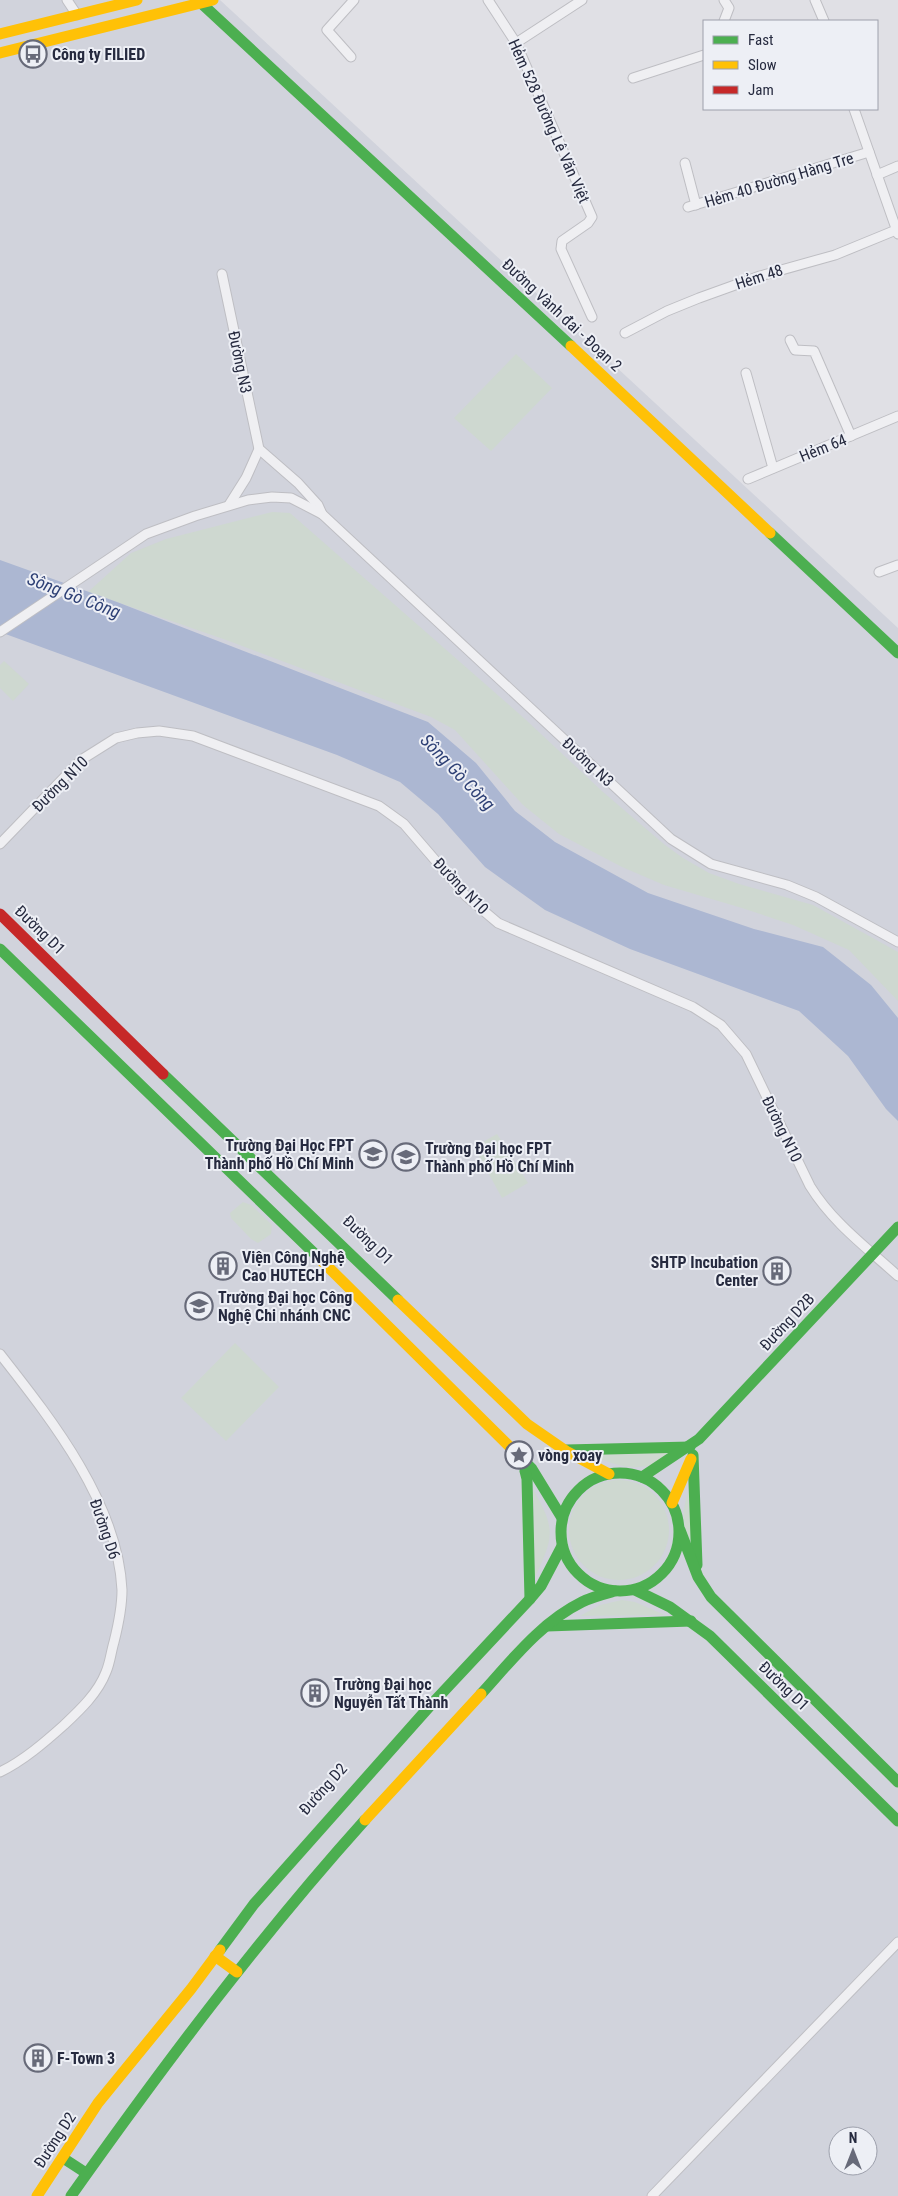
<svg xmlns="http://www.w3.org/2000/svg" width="898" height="2196" font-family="'Roboto Condensed',sans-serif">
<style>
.built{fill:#d1d3dc;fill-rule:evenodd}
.green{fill:#ced8d0}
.water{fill:#acb7d2}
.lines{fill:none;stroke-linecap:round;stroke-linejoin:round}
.street-casing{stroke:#bebec3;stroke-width:11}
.street{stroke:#efeff2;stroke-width:9}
.fast{stroke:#4caf50;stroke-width:11}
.slow{stroke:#ffc107;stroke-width:11}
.jam{stroke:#c62828;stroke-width:11}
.labels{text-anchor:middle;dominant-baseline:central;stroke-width:4;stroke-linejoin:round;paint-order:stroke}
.poi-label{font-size:16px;font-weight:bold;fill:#262a3f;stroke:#edeff5;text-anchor:start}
.street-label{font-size:16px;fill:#262a3f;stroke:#edeff5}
.water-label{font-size:18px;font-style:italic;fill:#2e4075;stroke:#edeff5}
</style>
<rect width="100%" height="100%" fill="#e0e0e5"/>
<!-- built -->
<path class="built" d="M0 0H220L898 628V2196H0ZM838 2136H868V2166H838Z"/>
<!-- green -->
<g class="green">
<polygon points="516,354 552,388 491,451 454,418"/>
<polygon points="272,512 290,513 525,719 603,792 665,845 683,858 709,873 739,884 813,905 898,952 898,1001 849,950 793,925 742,908 664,885 622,867 559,834 523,805 455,730 431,717 229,641 88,592 131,553 166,539"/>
<polygon points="4,661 29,684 13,701 0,688 0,665"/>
<polygon points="497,1134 528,1183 502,1198 474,1147"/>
<polygon points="243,1202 251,1205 272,1225 271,1234 258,1243 251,1239 231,1218 230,1213"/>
<polygon points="235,1343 279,1387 226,1441 181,1398"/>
<path d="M676 1451C667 1456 657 1464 647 1466 628 1470 606 1463 590 1453Z"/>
<circle cx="619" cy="1530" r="50"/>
<path d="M691 1485 693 1548C682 1523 680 1512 691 1485Z"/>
<path d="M533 1489C556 1530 554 1536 535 1577Z"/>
<polygon points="622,1600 635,1602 665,1615 580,1616 600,1605"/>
</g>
<!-- water -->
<polygon class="water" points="0,560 117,602 428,722 476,763 515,811 555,842 648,893 754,929 823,947 871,985 898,1018 898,1121 886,1109 848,1056 799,1011 630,949 545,910 485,867 438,814 400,782 337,755 0,632"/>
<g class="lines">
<!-- street casing -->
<g class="street-casing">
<g id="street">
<polyline points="67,0 77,15"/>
<polyline points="488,0 516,43 592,217 588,223 562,241 561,249 592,317"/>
<polyline points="815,0 824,21"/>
<polyline points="724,21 729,8 724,0"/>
<polyline points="516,43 582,0"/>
<polyline points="351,57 327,30 354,0"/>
<polyline points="633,78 704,55"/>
<polyline points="854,109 898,234"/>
<polyline points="685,163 696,205"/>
<polyline points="877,175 898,166"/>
<polyline points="688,207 869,152"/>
<polyline points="222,274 259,449 298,483 318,505 322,514"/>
<polyline points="625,333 667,311 699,298 760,276 835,255 896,230"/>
<polyline points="790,340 795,350 814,351 851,436"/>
<polyline points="746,373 773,468"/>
<polyline points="748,479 898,416"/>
<polyline points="229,505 246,478 259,449"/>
<polyline points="879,572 898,565"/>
<polyline points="0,632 146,534 195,516 248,500 272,497 291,498 322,514 671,839 711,864 787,885 816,897 898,942"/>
<path d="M0 844 81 760 116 738 137 733 159 731 193 736 379 806 404 824 466 896 498 923 693 1007 721 1025 746 1054 810 1186C832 1222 867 1248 898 1276"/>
<path d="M0 1354C51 1419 118 1503 122 1590 122 1607 118 1626 114 1642 111 1652 110 1663 106 1672 98 1693 80 1710 64 1725 45 1742 23 1761 0 1772"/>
<polyline points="652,2196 898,1942"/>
</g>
</g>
<!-- street -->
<use href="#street" class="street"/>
<!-- fast -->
<g class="fast">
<polyline points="201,3 571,346"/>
<polyline points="770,533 898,653"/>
<polyline points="0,949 318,1257"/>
<polyline points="163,1074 398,1300"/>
<polyline points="566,1450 690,1447"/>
<polyline points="515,1452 532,1469 562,1518"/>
<polyline points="693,1455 697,1565"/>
<polyline points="525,1471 527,1479 530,1599"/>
<circle cx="620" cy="1532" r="59"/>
<polyline points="642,1477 699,1439 898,1227"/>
<polyline points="680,1530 698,1577 711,1597 898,1782"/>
<polyline points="635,1590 670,1607 710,1636 898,1821"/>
<polyline points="547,1626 691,1621"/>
<path d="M481 1694C511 1661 541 1622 582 1602 592 1597 604 1594 615 1591"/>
<polyline points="220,1950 254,1904 429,1707 530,1599 541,1586 562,1546"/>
<polyline points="63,2158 86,2173"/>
<path d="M71 2196C163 2066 259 1938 365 1820"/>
</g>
<!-- slow -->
<g class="slow">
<polyline points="0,34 137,0"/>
<polyline points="0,53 213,0"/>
<polyline points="571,346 770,533"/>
<polyline points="318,1257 515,1452"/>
<polyline points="398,1300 527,1424 566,1451 609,1474"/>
<polyline points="672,1503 691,1459"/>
<polyline points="365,1820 481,1694"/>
<polyline points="215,1956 237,1972"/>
<polyline points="37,2196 98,2103 191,1989 220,1950"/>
</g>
<!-- jam -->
<polyline class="jam" points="0,914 163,1074"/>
</g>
<!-- icons -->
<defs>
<g id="bus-ring" transform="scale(1.4375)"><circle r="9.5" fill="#edeff5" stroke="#676a79" stroke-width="1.5"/><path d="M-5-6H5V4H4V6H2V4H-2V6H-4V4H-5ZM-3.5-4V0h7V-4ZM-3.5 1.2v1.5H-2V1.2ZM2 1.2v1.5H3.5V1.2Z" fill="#676a79"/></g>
<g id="university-ring" transform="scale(1.4375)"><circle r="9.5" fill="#edeff5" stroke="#676a79" stroke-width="1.5"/><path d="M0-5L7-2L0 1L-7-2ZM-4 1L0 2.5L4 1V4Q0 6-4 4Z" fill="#676a79"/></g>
<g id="building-ring" transform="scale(1.4375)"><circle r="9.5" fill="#edeff5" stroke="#676a79" stroke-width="1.5"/><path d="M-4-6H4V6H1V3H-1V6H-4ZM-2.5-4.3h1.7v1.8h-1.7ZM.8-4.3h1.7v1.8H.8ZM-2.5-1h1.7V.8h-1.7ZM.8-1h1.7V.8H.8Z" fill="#676a79"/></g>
<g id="sight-ring" transform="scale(1.4375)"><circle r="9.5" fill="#edeff5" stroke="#676a79" stroke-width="1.5"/><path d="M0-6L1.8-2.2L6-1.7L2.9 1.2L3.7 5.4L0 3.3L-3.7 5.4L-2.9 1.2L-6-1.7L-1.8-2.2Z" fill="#676a79"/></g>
</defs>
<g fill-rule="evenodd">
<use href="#bus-ring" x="33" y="54"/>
<use href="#university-ring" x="373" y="1154"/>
<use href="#university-ring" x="406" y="1157"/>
<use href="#building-ring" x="223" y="1266"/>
<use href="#building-ring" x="777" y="1271"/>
<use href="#university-ring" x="199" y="1306"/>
<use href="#sight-ring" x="519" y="1455"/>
<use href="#building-ring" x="315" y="1693"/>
<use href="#building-ring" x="38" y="2058"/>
</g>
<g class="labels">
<!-- poi labels -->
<g class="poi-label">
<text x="52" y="54">Công ty FILIED</text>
<text x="354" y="1145" text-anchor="end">Trường Đại Học FPT<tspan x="354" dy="18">Thành phố Hồ Chí Minh</tspan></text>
<text x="425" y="1148">Trường Đại học FPT<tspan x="425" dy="18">Thành phố Hồ Chí Minh</tspan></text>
<text x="242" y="1257">Viện Công Nghệ<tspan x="242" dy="18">Cao HUTECH</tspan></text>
<text x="758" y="1262" text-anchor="end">SHTP Incubation<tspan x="758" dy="18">Center</tspan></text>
<text x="218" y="1297">Trường Đại học Công<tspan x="218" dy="18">Nghệ Chi nhánh CNC</tspan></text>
<text x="538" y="1455">vòng xoay</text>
<text x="334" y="1684">Trường Đại học<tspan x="334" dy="18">Nguyễn Tất Thành</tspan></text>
<text x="57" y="2058">F-Town 3</text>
</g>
<!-- street labels -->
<g class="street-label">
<text transform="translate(549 121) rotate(66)">Hẻm 528 Đường Lê Văn Việt</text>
<text transform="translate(779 180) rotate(-17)">Hẻm 40 Đường Hàng Tre</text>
<text transform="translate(759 277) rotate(-18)">Hẻm 48</text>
<text transform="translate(562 315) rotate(43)">Đường Vành đai - Đoạn 2</text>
<text transform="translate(240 362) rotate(78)">Đường N3</text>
<text transform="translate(823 448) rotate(-22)">Hẻm 64</text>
<text transform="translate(588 762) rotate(43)">Đường N3</text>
<text transform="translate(60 784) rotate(-45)">Đường N10</text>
<text transform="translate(461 886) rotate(46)">Đường N10</text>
<text transform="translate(40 930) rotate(44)">Đường D1</text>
<text transform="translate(782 1129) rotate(64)">Đường N10</text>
<text transform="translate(368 1240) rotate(44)">Đường D1</text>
<text transform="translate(787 1322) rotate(-47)">Đường D2B</text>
<text transform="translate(105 1529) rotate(71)">Đường D6</text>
<text transform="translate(784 1686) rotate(44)">Đường D1</text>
<text transform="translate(323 1789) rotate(-48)">Đường D2</text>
<text transform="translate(55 2140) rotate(-57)">Đường D2</text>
</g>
<!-- water labels -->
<g class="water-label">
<text transform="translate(74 595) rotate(21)">Sông Gò Công</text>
<text transform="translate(458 772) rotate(46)">Sông Gò Công</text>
</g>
</g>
<!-- legend -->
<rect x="703" y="20" width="175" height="90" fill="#edeff5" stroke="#9da0ac"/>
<rect x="713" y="36" width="25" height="8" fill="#4caf50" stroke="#9da0ac"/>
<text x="748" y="45" font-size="15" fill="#262a3f">Fast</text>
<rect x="713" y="61" width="25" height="8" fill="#ffc107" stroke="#9da0ac"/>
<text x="748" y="70" font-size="15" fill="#262a3f">Slow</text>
<rect x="713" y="86" width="25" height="8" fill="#c62828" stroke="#9da0ac"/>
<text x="748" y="95" font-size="15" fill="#262a3f">Jam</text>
<!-- north arrow -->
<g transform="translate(853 2151)"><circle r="24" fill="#edeff5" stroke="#9da0ac"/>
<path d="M0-4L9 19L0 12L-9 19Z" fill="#676a79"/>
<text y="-8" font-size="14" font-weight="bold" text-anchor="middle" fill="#262a3f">N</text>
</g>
</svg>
